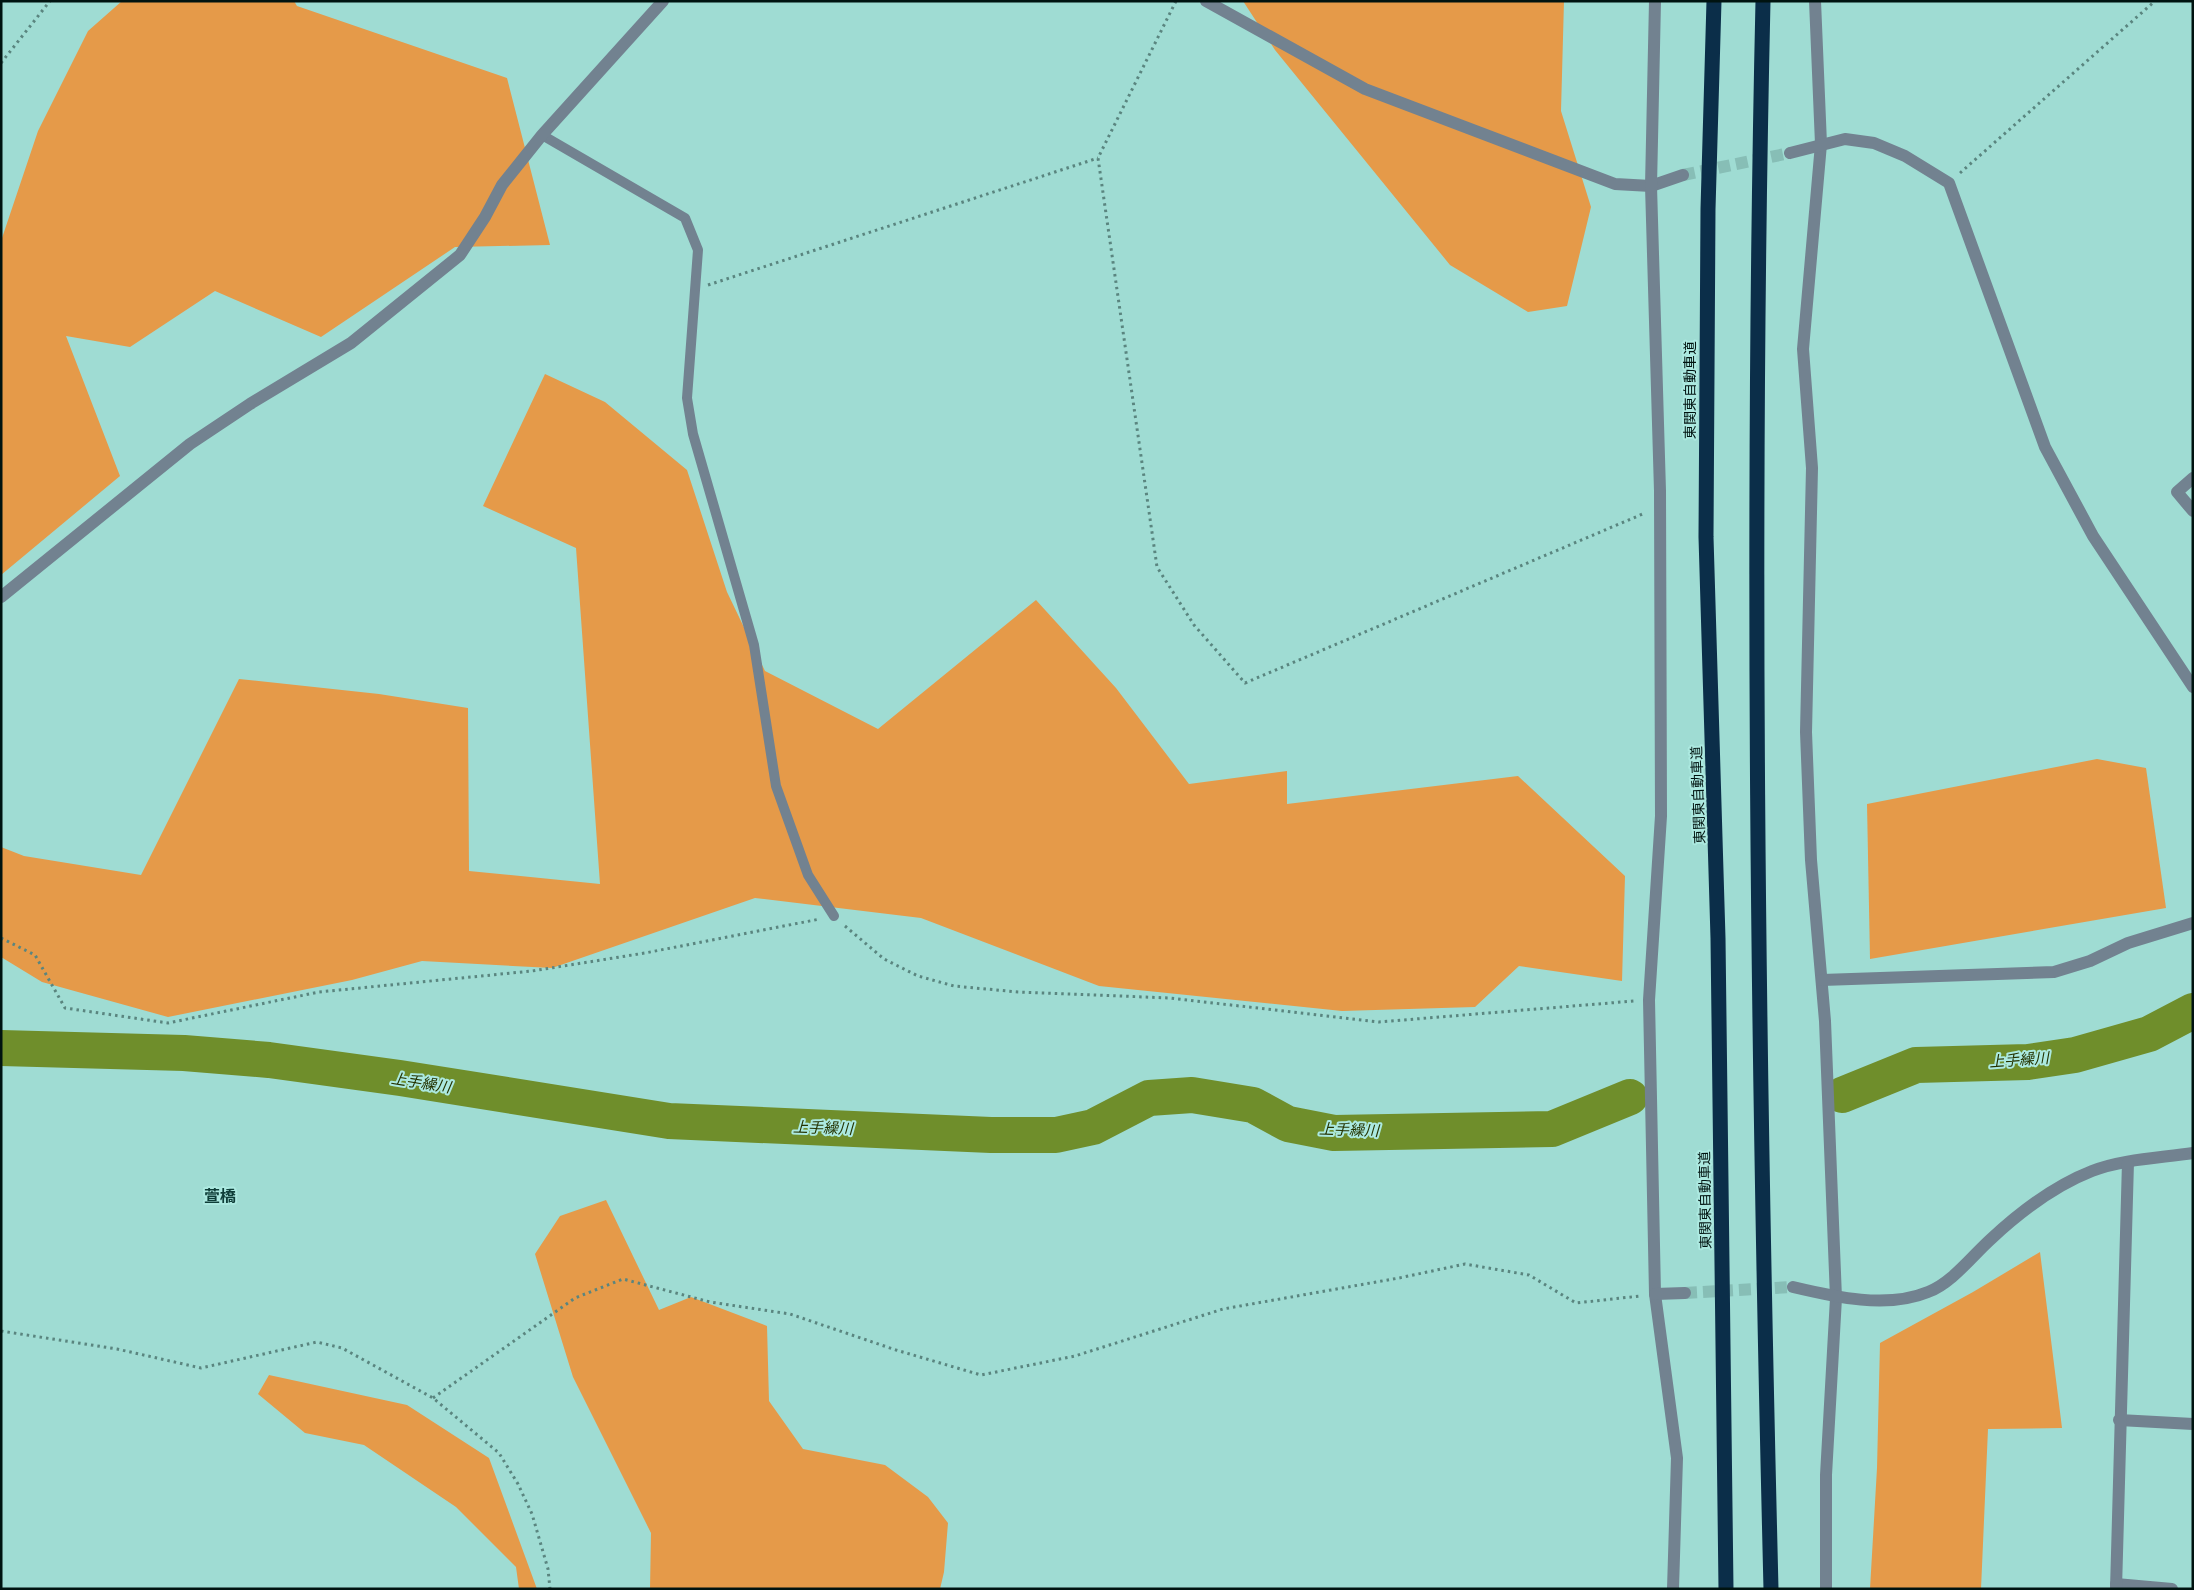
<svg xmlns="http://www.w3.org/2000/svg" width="2194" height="1590" font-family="Cabin,'Noto Sans JP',sans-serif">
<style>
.green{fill:#e59a49}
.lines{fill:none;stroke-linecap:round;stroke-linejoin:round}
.river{stroke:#6f8e2b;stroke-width:36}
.street-tunnel{stroke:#87beb6;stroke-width:12;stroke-dasharray:12 6;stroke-linecap:butt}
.path{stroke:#5a857f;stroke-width:3;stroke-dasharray:2.5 4;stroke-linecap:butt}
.lane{stroke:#728290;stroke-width:10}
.street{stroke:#728290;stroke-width:12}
.highway{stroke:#0b2e49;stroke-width:15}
.labels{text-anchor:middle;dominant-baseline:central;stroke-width:4;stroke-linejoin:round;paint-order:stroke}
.street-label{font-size:14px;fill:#001310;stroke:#ace9e0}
.water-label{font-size:15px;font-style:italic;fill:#243300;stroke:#ace9e0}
.quarter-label{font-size:16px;font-weight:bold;fill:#0f3e39;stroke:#ace9e0}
</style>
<rect width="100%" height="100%" fill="#9fdcd3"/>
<!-- green -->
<g class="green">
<polygon points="122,1 294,1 297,6 507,78 550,245 455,247 321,337 215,291 130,347 66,336 120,476 1,575 1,241 38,131 88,31"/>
<polygon points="1243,1 1564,1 1561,111 1591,207 1567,306 1528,312 1450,265 1275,50"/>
<polygon points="545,374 605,402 687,470 727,592 765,671 878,729 1036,600 1116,688 1189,784 1287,771 1287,804 1518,776 1625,876 1622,981 1519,966 1475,1007 1342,1011 1099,986 921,918 755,898 552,968 422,961 352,980 168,1017 42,982 1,957 1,847 24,856 141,875 239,679 379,694 468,708 469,871 600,884 576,548 483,506"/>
<polygon points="2097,759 2146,768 2166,908 1870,959 1867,804"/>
<polygon points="606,1200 659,1310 691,1297 767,1326 769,1401 803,1449 885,1465 928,1497 948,1523 944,1572 940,1589 650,1589 651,1533 573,1377 535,1254 560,1216"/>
<polygon points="2040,1252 2062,1428 1988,1429 1981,1589 1870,1589 1877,1468 1880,1343 1973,1292"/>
<polygon points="269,1375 407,1405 489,1458 537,1589 519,1589 516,1567 456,1507 364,1445 305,1433 258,1394"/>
</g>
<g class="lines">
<!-- river -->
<g class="river">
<polyline points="1,1048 184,1053 269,1060 400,1078 669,1121 991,1135 1056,1135 1093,1127 1149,1098 1192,1095 1253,1105 1288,1124 1334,1133 1552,1129 1630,1097"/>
<polyline points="1842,1095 1916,1065 2028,1062 2075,1055 2149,1034 2193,1011"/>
</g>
<!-- street-tunnel -->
<g class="street-tunnel">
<polyline points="1683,175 1790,153"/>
<polyline points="1685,1293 1793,1287"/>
</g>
<!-- path -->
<g class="path">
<polyline points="1176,1 1098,158 1157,567 1194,625 1245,683 1645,513"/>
<polyline points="1,63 50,1"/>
<polyline points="1960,173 2155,1"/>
<polyline points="708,285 1098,158"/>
<polyline points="845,926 884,959 918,976 954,986 1018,992 1170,998 1379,1022 1634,1001"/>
<polyline points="1,938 35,955 65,1008 168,1023 319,992 532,971 645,953 820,919"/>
<polyline points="1,1331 117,1349 201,1368 317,1342 342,1348 433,1398 499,1453 518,1484 532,1514 548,1569 550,1589"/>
<polyline points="433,1398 575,1298 623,1279 710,1302 790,1314 896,1350 981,1375 1075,1356 1223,1309 1399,1278 1465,1264 1529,1275 1576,1303 1640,1296"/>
</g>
<!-- lane -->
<polyline class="lane" points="542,135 685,218 698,250 687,398 693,434 754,645 776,786 808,875 834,916"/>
<!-- street -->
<g class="street">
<polyline points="1206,1 1365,89 1615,184 1651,186 1683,175"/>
<polyline points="1655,1 1651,186 1660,491 1661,816 1649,1000 1655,1294 1677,1458 1673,1589"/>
<polyline points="1815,1 1821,144 1803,349 1812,468 1806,732 1811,860 1825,1021 1836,1298 1826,1475 1826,1589"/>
<polyline points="1790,153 1845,139 1874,143 1905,156 1949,183 2045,447 2093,536 2193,687"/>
<polyline points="2193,478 2177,492 2193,511"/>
<polyline points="1,597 190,444 250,404 351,343 460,255 485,217 502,185 542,135 663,1"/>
<polyline points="1822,980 2054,972 2090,961 2128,943 2193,923"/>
<path d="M1793 1287C1835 1297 1887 1309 1928 1292 1952 1283 1972 1256 1991 1239 2020 1212 2056 1185 2092 1171 2123 1159 2160 1158 2193 1153"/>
<polyline points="1655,1294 1685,1293"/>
<polyline points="2119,1420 2193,1424"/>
<polyline points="2116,1584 2172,1589"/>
<polyline points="2116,1589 2128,1162"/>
</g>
<!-- highway -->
<g class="highway">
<polyline points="1714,1 1708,209 1706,537 1718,938 1726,1589"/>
<path d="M1763 1C1751 530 1758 1060 1771 1589"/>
</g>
</g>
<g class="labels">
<!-- street labels -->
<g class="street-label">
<text transform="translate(1690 390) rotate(-90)">東関東自動車道</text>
<text transform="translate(1698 795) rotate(-92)">東関東自動車道</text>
<text transform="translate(1705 1200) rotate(-91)">東関東自動車道</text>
</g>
<!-- water labels -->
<g class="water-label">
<text transform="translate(2019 1060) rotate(-4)">上手繰川</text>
<text transform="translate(421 1083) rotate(9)">上手繰川</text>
<text transform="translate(823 1128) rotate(2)">上手繰川</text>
<text transform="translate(1349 1130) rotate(2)">上手繰川</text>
</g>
<!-- quarter labels -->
<g class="quarter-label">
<text x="220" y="1196">萱橋</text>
</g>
</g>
<!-- border -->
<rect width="2194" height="1590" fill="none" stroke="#001310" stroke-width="5"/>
</svg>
